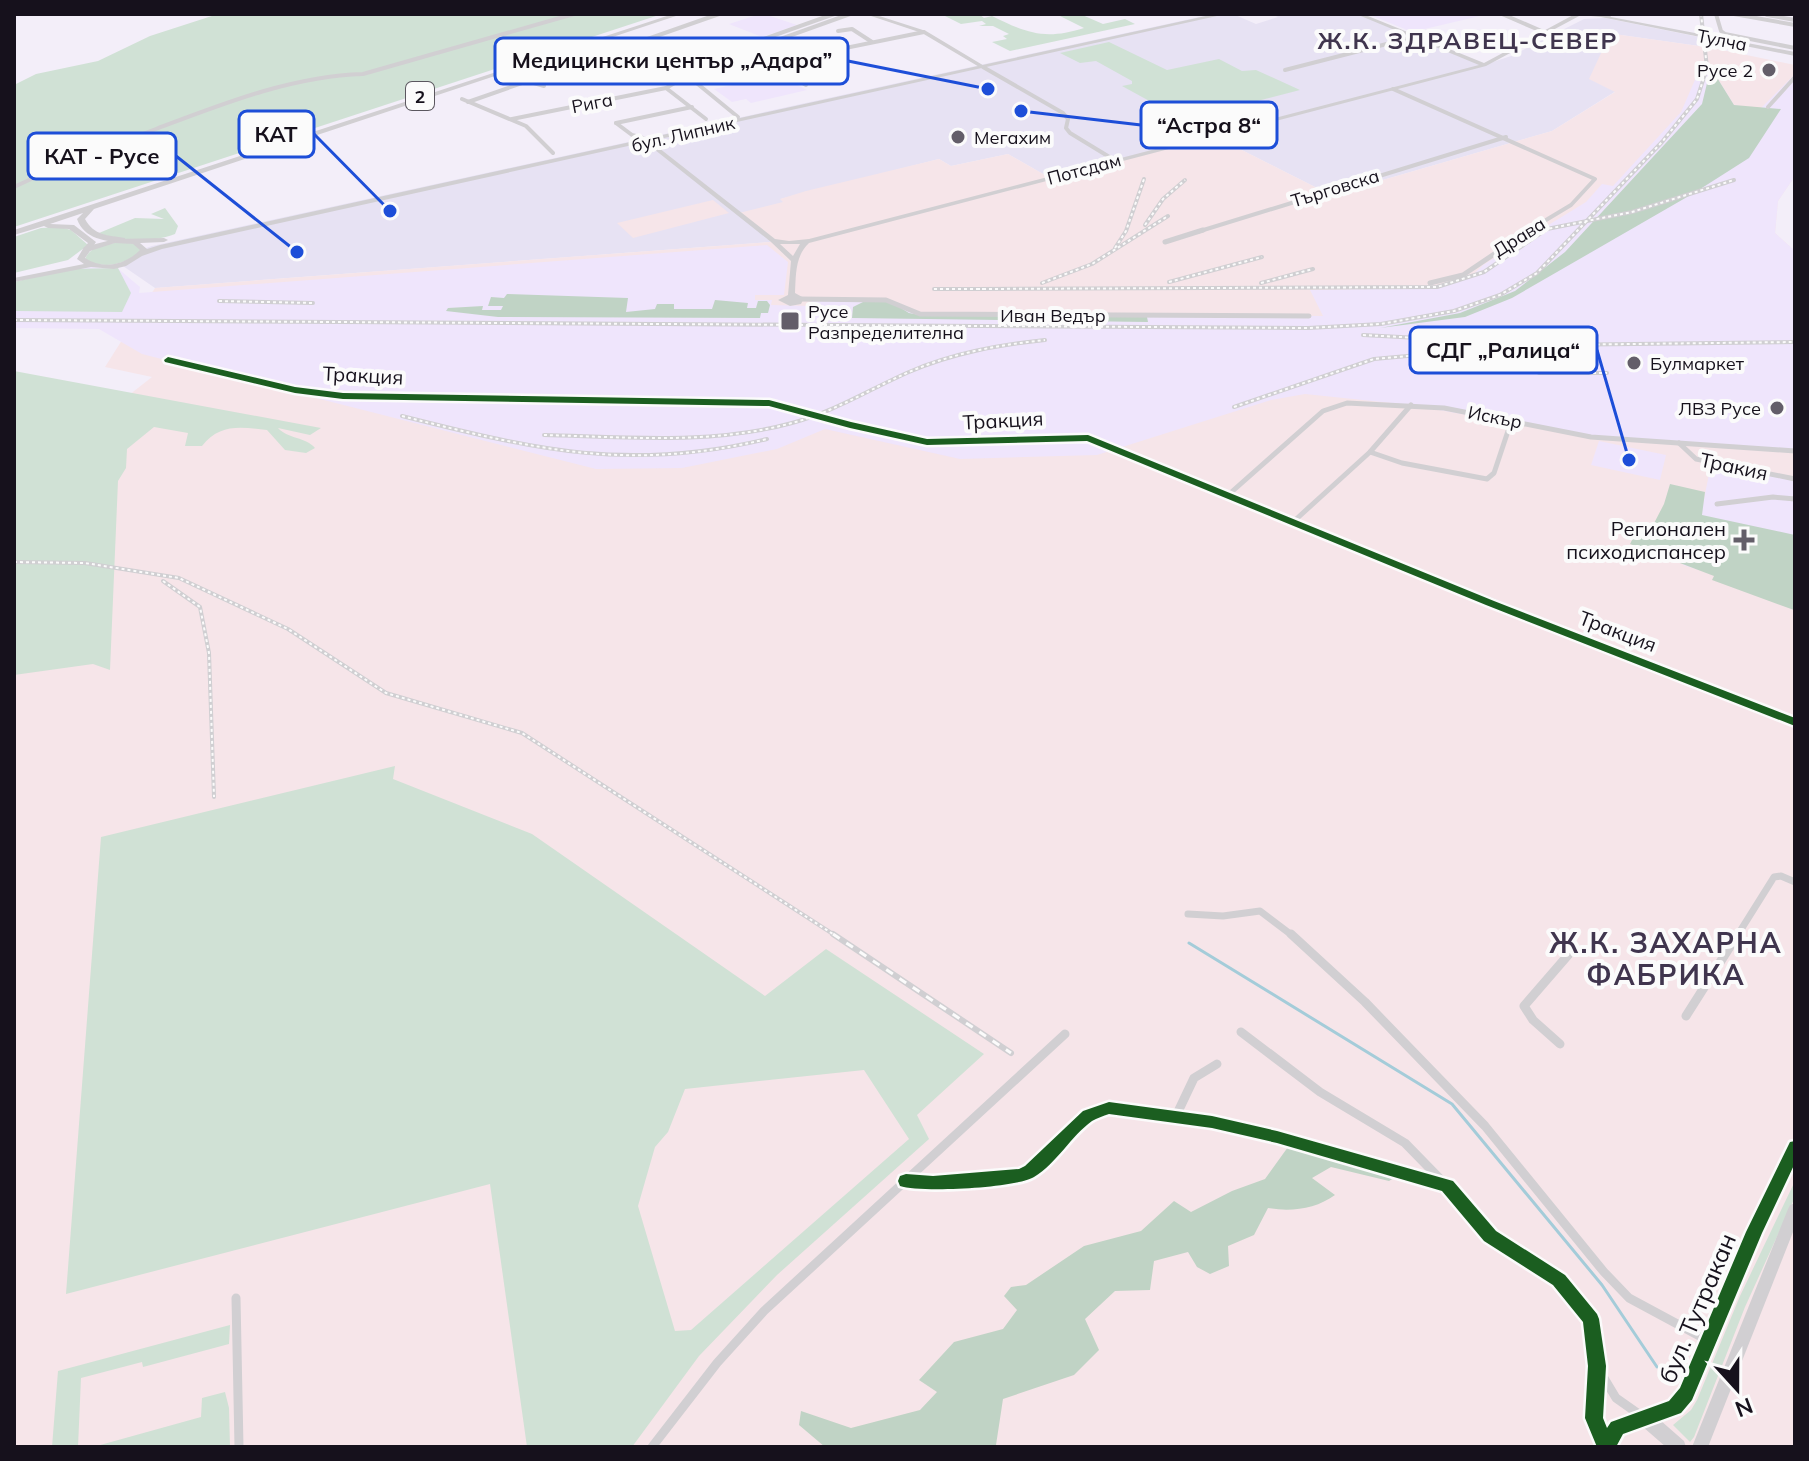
<svg xmlns="http://www.w3.org/2000/svg" width="1809" height="1461" font-family="Mulish,sans-serif">
<style>
.commercial{fill:#e7e2f3}
.industrial{fill:#f6e5e9}
.built{fill:#efe5fc}
.green{fill:#d0e1d5;fill-rule:evenodd}
.forest{fill:#c0d3c5}
.lines{fill:none;stroke-linecap:round;stroke-linejoin:round}
.stream{stroke:#a4ccd9;stroke-width:3}
.street-far3{stroke:#d1cfd2;stroke-width:4}
.street-far2{stroke:#d1cfd2;stroke-width:5}
.street-far1{stroke:#d1cfd2;stroke-width:7}
.street{stroke:#d1cfd2;stroke-width:9}
.secondary{fill:#d1cfd2;fill-rule:evenodd}
.primary{fill:#d1cfd2;fill-rule:evenodd}
.highway{fill:#d1cfd2;fill-rule:evenodd}
.rail-far1-casing{stroke:#d0cfd2;stroke-width:4}
.rail-casing{stroke:#d0cfd2;stroke-width:6}
.rail-far1{stroke:#fbfbfb;stroke-width:2;stroke-dasharray:3;stroke-linecap:butt}
.rail{stroke:#fbfbfb;stroke-width:3;stroke-dasharray:8;stroke-linecap:butt}
.cycleway-casing{stroke:#fbfbfb;stroke-width:5}
.cycleway{fill:#1b5e20;fill-rule:evenodd}
.poi-dot{fill:#635e69;stroke:#fbfbfb;stroke-width:3}
.labels{text-anchor:middle;dominant-baseline:central;stroke-width:8;stroke-linejoin:round;paint-order:stroke}
.far-street-label{font-size:18px;fill:#16111c;stroke:#fbfbfb}
.far-poi-label{font-size:18px;fill:#16111c;stroke:#fbfbfb;text-anchor:start}
.shield{fill:#fbfbfb;stroke:#5b575f;stroke-width:2}
.shield-label{font-size:18px;font-weight:bold;fill:#16111c}
.street-label{font-size:20px;fill:#16111c;stroke:#fbfbfb}
.poi-label{font-size:20px;fill:#16111c;stroke:#fbfbfb;text-anchor:end}
.far-district-label{font-size:24px;font-weight:bold;letter-spacing:2px;fill:#40354e;stroke:#fbfbfb}
.near-street-label{font-size:24px;fill:#16111c;stroke:#fbfbfb}
.district-label{font-size:28px;font-weight:bold;letter-spacing:2px;fill:#40354e;stroke:#fbfbfb}
.leader{fill:none;stroke:#1d4ed8;stroke-width:3}
.callout-dot{fill:#1d4ed8;stroke:#fbfbfb;stroke-width:3}
.callout{fill:#fbfbfb;stroke:#1d4ed8;stroke-width:3}
.callout-label{font-size:22px;text-anchor:middle;font-weight:bold;fill:#16111c}
</style>
<rect width="100%" height="100%" fill="#f3eef9"/>
<!-- commercial -->
<polygon class="commercial" points="1213,14 1233,14 1256,24 1278,17 1271,14 1361,14 1484,65 1511,56 1584,19 1605,18 1699,37 1699,46 1614,34 1616,91 1552,131 1331,195 1214,136 1050,178 1008,154 951,166 939,159 781,199 784,202 770,242 155,288 123,266 143,249 152,246"/>
<!-- industrial -->
<g class="industrial">
<polygon points="1614,34 1713,48 1795,65 1795,176 1778,201 1775,233 1795,251 1795,1447 14,1447 14,558 124,399 152,377 105,367 155,288 770,242 773,241 739,213 783,202 780,199 806,191 939,159 951,166 1008,154 1050,178 1214,136 1331,195 1552,131 1615,92 1589,79 1609,36"/>
<polygon points="713,200 729,213 633,238 617,223"/>
</g>
<!-- built -->
<g class="built">
<polygon points="760,14 764,14 797,25 762,37 729,24"/>
<polygon points="1368,14 1482,14 1484,15 1412,32"/>
<polygon points="1698,73 1716,76 1734,105 1759,110 1795,74 1795,176 1778,201 1775,233 1795,251 1795,451 1591,437 1411,405 1305,394 1271,400 1097,455 960,459 825,429 777,449 682,468 596,469 142,354 99,329 14,328 14,283 87,266 115,266 140,287 139,293 767,245 788,262 784,295 755,295 755,300 772,300 771,305 810,306 812,300 892,300 911,312 1323,316 1310,290 1432,288 1472,276 1483,265 1586,202 1602,184 1613,186 1681,112"/>
<polygon points="778,75 807,90 751,103 746,99 732,102 714,89"/>
<polygon points="1599,441 1666,455 1660,480 1591,465"/>
<polygon points="1711,464 1795,481 1795,599 1683,565 1701,514"/>
</g>
<!-- green -->
<g class="green">
<polygon points="218,14 662,14 14,227 14,85 36,74 98,61 150,36"/>
<path d="M941 14H979L984 18 992 16C1028 34 1046 40 1084 28L1058 15 1034 14H1080L1103 24 1125 19 1135 24 1010 51 992 42 1007 39 1003 36 1009 34 993 26H979L986 24 982 21 961 24Z"/>
<polygon points="1109,42 1167,70 1219,59 1242,71 1256,70 1300,90 1190,118 1213,129 1206,132 1122,86 1132,84 1132,81 1096,61 1080,63 1060,53"/>
<path d="M165 208 178 226 175 234C152 243 121 242 99 233L135 218 164 219 151 214Z"/>
<polygon points="60,227 71,230 88,245 68,260 14,273 14,237 41,228"/>
<path d="M121 242 136 244 141 250C127 265 102 270 85 259 91 245 108 244 121 242Z"/>
<polygon points="118,268 131,293 122,312 14,311 14,282 69,269"/>
<path d="M14 371 321 428 310 435 278 428C288 439 306 437 315 448L306 453 285 450 267 430C241 427 220 423 202 446H185L188 433 154 427 127 449 126 468 118 481 110 670 93 664 14 675Z"/>
<path d="M395 766 393 779 532 834 765 996 826 949 984 1054 917 1115 929 1139 777 1275 699 1356 632 1447H527L490 1184 66 1294 101 837ZM864 1070 909 1139 691 1330 675 1331 638 1206 655 1147 668 1132 685 1089Z"/>
<polygon points="1795,1181 1795,1197 1745,1307 1694,1437 1690,1442 1673,1425 1691,1410 1697,1400 1740,1296"/>
<polygon points="230,1325 229,1344 143,1367 142,1362 81,1378 78,1447 52,1447 58,1371"/>
<polygon points="225,1392 229,1408 230,1447 93,1447 201,1417 202,1398"/>
</g>
<!-- forest -->
<g class="forest">
<polygon points="1709,75 1716,76 1734,105 1781,109 1749,158 1694,193 1512,298 1465,317 1380,328 1460,313 1515,291 1565,252 1702,104"/>
<polygon points="507,294 628,298 626,312 655,309 657,304 674,304 674,309 712,309 715,300 748,303 747,308 756,308 758,301 767,301 770,305 768,313 761,313 760,318 498,317 446,311 448,308 483,306 482,310 501,310 503,306 488,306 491,297 504,298"/>
<polygon points="865,301 891,302 909,313 920,315 1147,317 1148,322 852,318 853,307"/>
<polygon points="1670,484 1705,492 1702,515 1795,535 1794,610 1712,580 1714,576 1630,544 1637,530 1650,531 1664,504"/>
<path d="M1288 1147 1397 1176 1389 1181 1331 1167 1312 1178 1335 1195C1316 1209 1291 1212 1268 1208L1254 1235 1228 1246 1229 1266 1210 1274 1197 1267 1188 1252 1154 1261 1150 1290 1115 1291 1085 1319 1099 1350 1074 1375 1003 1399 996 1445 825 1447 799 1425 801 1411 851 1428 920 1410 937 1392 919 1380 954 1342 1003 1329 1017 1310 1004 1296 1011 1287 1026 1285 1084 1246 1141 1231 1174 1201 1191 1212 1232 1191 1265 1179Z"/>
</g>
<g class="lines">
<!-- stream -->
<polyline class="stream" points="1189,943 1452,1104 1602,1285 1657,1367"/>
<!-- street-far3 -->
<g class="street-far3">
<polyline points="994,14 1007,14"/>
<polyline points="1502,14 1546,33"/>
<polyline points="1716,14 1721,31 1725,34 1795,48"/>
<polyline points="1734,14 1795,25"/>
<polyline points="1767,15 1795,20"/>
<polyline points="838,31 852,29 872,42"/>
<polyline points="633,43 697,65"/>
<polyline points="612,49 688,76 738,117"/>
<polyline points="693,64 834,14"/>
<polyline points="771,64 806,85"/>
<polyline points="983,67 1063,113 1068,119 1066,128 1070,133 1116,161"/>
<polyline points="1285,70 1414,37"/>
<polyline points="693,79 924,32"/>
<polyline points="527,81 544,86"/>
<polyline points="666,88 706,119"/>
<polyline points="1393,89 1595,179 1571,205 1526,232"/>
<polyline points="462,99 526,126 553,153"/>
<polyline points="468,102 719,14"/>
<polyline points="1768,107 1795,77"/>
<polyline points="512,119 666,88 702,67 850,14"/>
<polyline points="616,123 692,107"/>
<polyline points="616,123 632,135 643,138"/>
<path d="M14 187C60 165 108 147 156 129 222 104 292 76 363 74L574 14"/>
<polyline points="1197,232 1506,137"/>
</g>
<!-- street-far2 -->
<g class="street-far2">
<polyline points="1165,242 1203,230"/>
<polyline points="1430,283 1463,275 1530,230"/>
<polyline points="800,299 886,300 920,314 1309,316"/>
<polyline points="168,360 295,390 343,396 769,403 927,442 1088,438 1327,536"/>
<polyline points="1679,443 1696,459 1795,479"/>
<polyline points="1370,452 1402,463 1487,479 1494,473 1512,419"/>
<polyline points="1227,496 1323,411 1347,403 1444,408 1591,437 1795,451"/>
<polyline points="1717,504 1773,497 1795,499"/>
<polyline points="1293,522 1370,452 1411,405"/>
</g>
<!-- street-far1 -->
<g class="street-far1">
<polyline points="1322,534 1795,722"/>
<polyline points="1188,914 1223,916 1260,911 1293,936"/>
<polyline points="1737,936 1774,877 1781,876 1795,882"/>
</g>
<!-- street -->
<g class="street">
<polyline points="1291,934 1365,1002 1485,1126 1604,1272 1629,1298 1707,1340"/>
<polyline points="1686,1016 1738,934"/>
<polyline points="1241,1032 1320,1092 1405,1143 1445,1184"/>
<polyline points="1560,1044 1533,1020 1524,1006 1569,954"/>
<polyline points="1175,1118 1194,1078 1217,1064"/>
<polyline points="906,1181 933,1183 1021,1176 1031,1171 1088,1115 1109,1108 1212,1122 1277,1137 1447,1186 1490,1236 1559,1280 1591,1319 1597,1366 1594,1418 1606,1447"/>
<polyline points="236,1298 239,1447"/>
<polyline points="1598,1368 1616,1398 1643,1417"/>
<polyline points="652,1447 717,1363 764,1311 1065,1034"/>
</g>
<!-- secondary -->
<g class="secondary">
<polygon points="865,14 873,14 926,31 986,67 981,68 922,33"/>
<path d="M1356 14H1363L1484 63 1575 14H1609L1611 17 1795 52V56L1601 17 1581 15 1486 66 809 243C795 256 796 275 795 293L804 298 801 304 790 306 778 300 788 295 791 261 771 242 640 138 645 137 775 239 789 241 809 239 1479 65ZM780 244H800L793 256Z"/>
</g>
<!-- primary -->
<g class="primary">
<path d="M1215 14H1226L162 249 142 256 126 266 114 269 91 267 14 282V278L84 264 77 259 84 247 115 239 164 238 168 240 164 242 140 243 147 249 160 245ZM115 243 133 244 140 250C125 265 103 270 85 258L90 251Z"/>
<polygon points="1795,1141 1795,1162 1761,1233 1692,1399 1681,1412 1660,1420 1684,1441 1686,1447 1666,1447 1643,1427 1623,1434 1615,1447 1598,1447 1611,1422 1670,1401 1680,1389 1747,1232 1790,1143"/>
<polygon points="1795,1203 1795,1227 1708,1447 1692,1447 1788,1209 1790,1205"/>
</g>
<!-- highway -->
<path class="highway" d="M673 14H682L94 209 85 219C94 236 108 235 125 238V242C106 242 84 239 77 219L83 213 50 224 74 225 96 242 90 251H84L83 249 88 243 69 229 48 228 44 226 14 235V230Z"/>
<!-- rail-far1 casing -->
<g class="rail-far1-casing">
<g id="rail-far1">
<polyline points="1145,225 1163,199 1185,180"/>
<polyline points="1115,248 1126,231 1144,179"/>
<polyline points="1169,282 1262,257"/>
<polyline points="1042,283 1092,264 1168,216"/>
<polyline points="1261,283 1313,269"/>
<polyline points="934,289 987,289"/>
<polyline points="977,289 1437,287 1484,272 1547,229 1632,212 1734,180"/>
<polyline points="219,301 313,303"/>
<polyline points="14,320 1308,328 1381,324 1454,311 1500,295 1537,273 1662,142 1697,99 1707,68 1701,14"/>
<polyline points="1363,335 1550,345 1795,342"/>
<polyline points="1411,364 1553,364"/>
<polyline points="1539,373 1607,373"/>
<polyline points="1234,407 1374,359 1474,350"/>
<path d="M402 416C536 450 629 472 767 439"/>
<path d="M544 435C626 437 712 445 792 423 834 412 870 389 909 372 953 353 998 345 1045 340"/>
<polyline points="14,562 85,563 179,578 288,629 386,693 522,733 836,936"/>
<polyline points="163,581 200,607 209,653 214,797"/>
</g>
</g>
<!-- rail casing -->
<g class="rail-casing">
<polyline id="rail" points="833,934 1011,1053"/>
</g>
<!-- rail-far1 -->
<use href="#rail-far1" class="rail-far1"/>
<!-- rail -->
<use href="#rail" class="rail"/>
<!-- cycleway casing -->
<g class="cycleway-casing">
<g id="cycleway">
<polygon points="168,357 295,387 343,393 769,400 851,422 927,439 1088,435 1494,601 1795,718 1795,726 1486,605 1087,441 927,445 850,428 769,406 343,399 295,393 165,362 164,360"/>
<path d="M1109 1102 1212 1116 1277 1131 1453 1181 1496 1231 1565 1275 1597 1314 1599 1319 1606 1366 1603 1418 1607 1428 1611 1422 1669 1401 1680 1388 1746 1232 1790 1142 1795 1141V1163L1762 1233 1692 1400 1681 1413 1623 1434 1616 1447H1597L1585 1418 1588 1366 1583 1322 1553 1285 1484 1241 1442 1191 1277 1143 1212 1128 1109 1114C1103 1116 1097 1118 1092 1121 1071 1136 1057 1163 1034 1177 1016 1188 921 1193 900 1186L898 1181 900 1176 906 1174 933 1176 1019 1169 1025 1166 1083 1111Z"/>
</g>
</g>
<!-- cycleway -->
<use href="#cycleway" class="cycleway"/>
</g>
<!-- markers -->
<g class="poi-dot">
<circle cx="1769" cy="70" r="8"/>
<circle cx="958" cy="137" r="8"/>
<rect x="780" y="311" width="20" height="20" rx="4"/>
<circle cx="1634" cy="363" r="8"/>
<circle cx="1777" cy="408" r="8"/>
<path d="M1740 528h8v8h8v8h-8v8h-8v-8h-8v-8h8z"/>
</g>
<g class="labels">
<!-- far-street labels -->
<g class="far-street-label">
<text transform="translate(1722 40) rotate(11)">Тулча</text>
<text transform="translate(592 103) rotate(-11)">Рига</text>
<text transform="translate(683 134) rotate(-13)">бул. Липник</text>
<text transform="translate(1084 169) rotate(-15)">Потсдам</text>
<text transform="translate(1335 188) rotate(-17)">Търговска</text>
<text transform="translate(1519 237) rotate(-32)">Драва</text>
<text x="1053" y="315">Иван Ведър</text>
<text transform="translate(1495 417) rotate(11)">Искър</text>
</g>
<!-- far-poi labels -->
<g class="far-poi-label">
<text x="1753" y="70" text-anchor="end">Русе 2</text>
<text x="974" y="137">Мегахим</text>
<text x="808" y="311">Русе<tspan x="808" dy="21">Разпределителна</tspan></text>
<text x="1650" y="363">Булмаркет</text>
<text x="1761" y="408" text-anchor="end">ЛВЗ Русе</text>
</g>
<!-- shield labels -->
<rect class="shield" x="406" y="82" width="28" height="28" rx="6"/>
<g class="shield-label">
<text x="420" y="96">2</text>
</g>
<!-- street labels -->
<g class="street-label">
<text transform="translate(363 375) rotate(3)">Тракция</text>
<text transform="translate(1003 420) rotate(-3)">Тракция</text>
<text transform="translate(1734 466) rotate(12)">Тракия</text>
<text transform="translate(1618 631) rotate(21)">Тракция</text>
</g>
<!-- poi labels -->
<g class="poi-label">
<text x="1726" y="528">Регионален<tspan x="1726" dy="23">психодиспансер</tspan></text>
</g>
<!-- far-district labels -->
<g class="far-district-label">
<text x="1468" y="40">Ж.К. ЗДРАВЕЦ-СЕВЕР</text>
</g>
<!-- near-street labels -->
<g class="near-street-label">
<text transform="translate(1697 1308) rotate(-67)">бул. Тутракан</text>
</g>
<!-- district labels -->
<g class="district-label">
<text x="1666" y="942">Ж.К. ЗАХАРНА<tspan x="1666" dy="32">ФАБРИКА</tspan></text>
</g>
</g>
<!-- callouts -->
<path class="leader" d="M988 89L848 61M1021 111L1141 125M390 211L314 134M297 252L176 156M1629 460L1597 350"/>
<g class="callout-dot">
<circle cx="988" cy="89" r="8"/>
<circle cx="1021" cy="111" r="8"/>
<circle cx="390" cy="211" r="8"/>
<circle cx="297" cy="252" r="8"/>
<circle cx="1629" cy="460" r="8"/>
</g>
<g class="callout">
<rect x="495" y="38" width="353" height="46" rx="8"/>
<rect x="1141" y="102" width="136" height="46" rx="8"/>
<rect x="239" y="111" width="75" height="46" rx="8"/>
<rect x="28" y="133" width="148" height="46" rx="8"/>
<rect x="1410" y="327" width="187" height="46" rx="8"/>
</g>
<g class="callout-label">
<text x="672" y="68">Медицински център „Адара”</text>
<text x="1209" y="133">“Астра 8“</text>
<text x="276" y="142">КАТ</text>
<text x="102" y="164">КАТ - Русе</text>
<text x="1503" y="358">СДГ „Ралица“</text>
</g>
<!-- border -->
<rect width="1809" height="1461" fill="none" stroke="#16111c" stroke-width="32"/>
<!-- north arrow -->
<g transform="translate(1737 1389) rotate(159)" stroke="#fbfbfb" stroke-width="6" paint-order="stroke">
<path d="M0-6L14 30L0 20L-14 30Z" fill="#16111c"/>
<text y="-12" font-size="22" font-weight="bold" text-anchor="middle" fill="#16111c">N</text>
</g>
</svg>
